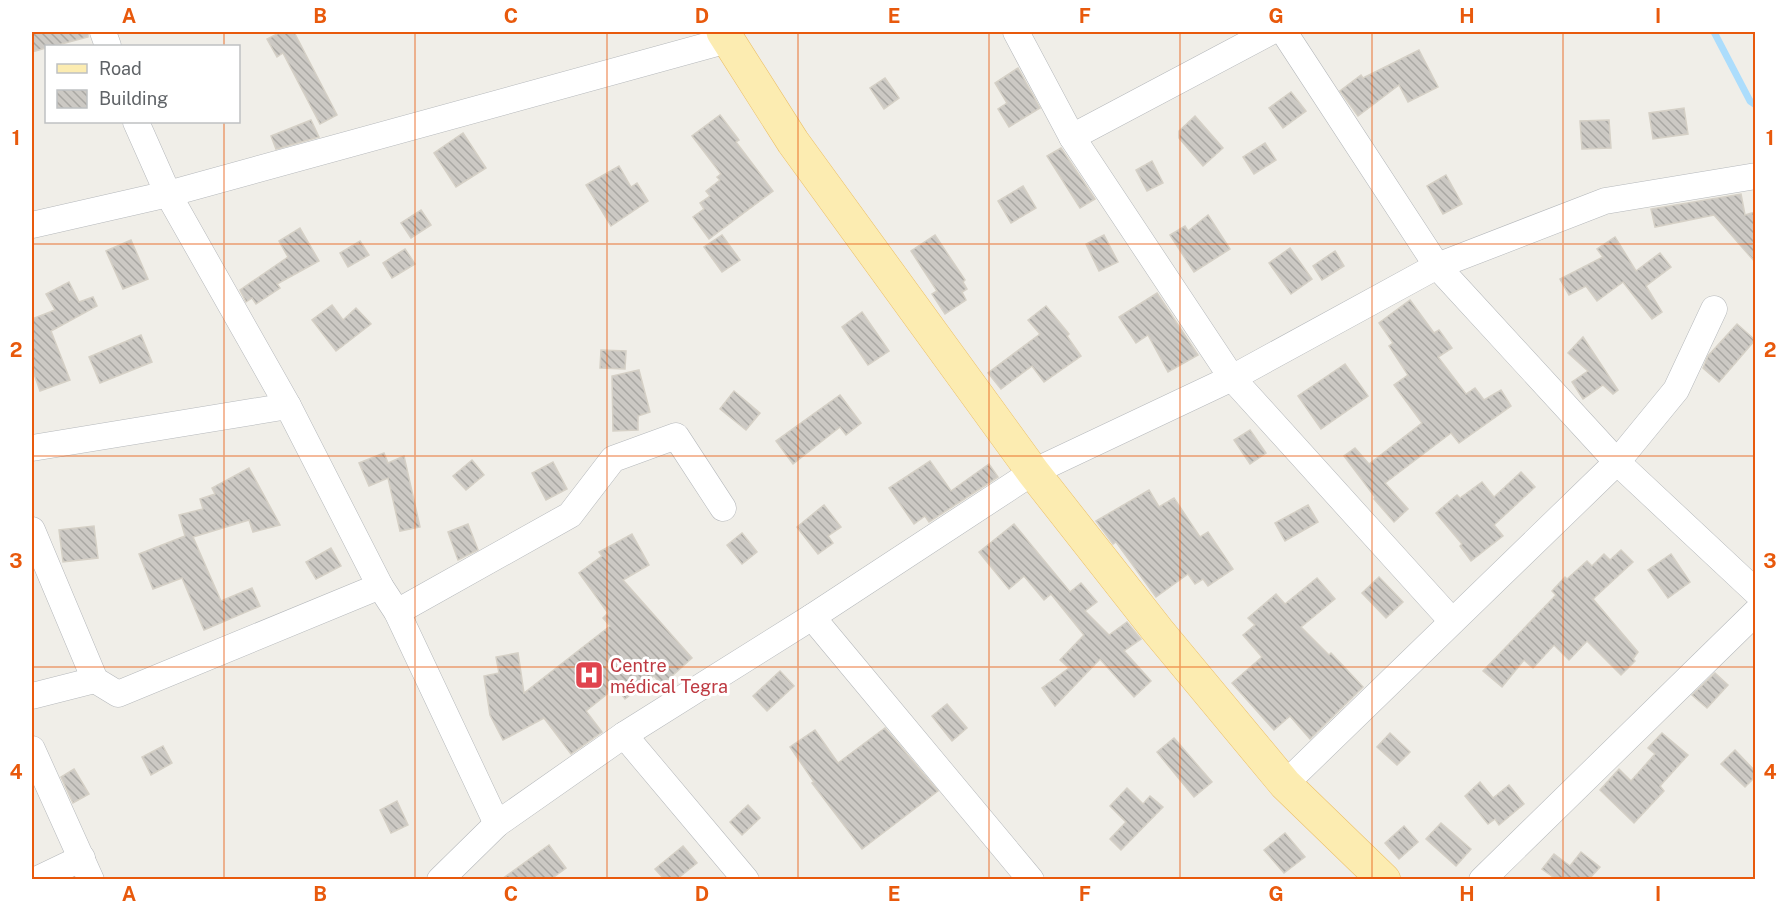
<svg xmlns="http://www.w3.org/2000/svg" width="1787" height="911" font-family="'Public Sans',sans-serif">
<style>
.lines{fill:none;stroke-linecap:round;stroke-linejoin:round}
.stream{stroke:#acddfc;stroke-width:7}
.building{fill:url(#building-back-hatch);stroke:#d5d0c6;stroke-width:1.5}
.minor-casing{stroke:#b5b8bb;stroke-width:27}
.major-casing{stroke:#ecbf65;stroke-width:34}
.minor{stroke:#fff;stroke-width:26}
.major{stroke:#fcecb1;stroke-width:33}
.grid{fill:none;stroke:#e8590c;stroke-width:1.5;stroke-opacity:0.55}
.labels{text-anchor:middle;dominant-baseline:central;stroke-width:6;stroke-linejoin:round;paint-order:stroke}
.health-label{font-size:18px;fill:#be3a42;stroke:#fff;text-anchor:start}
.neatline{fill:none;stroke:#e8590c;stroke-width:2}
.grid-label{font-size:20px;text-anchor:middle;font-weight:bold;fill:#e8590c}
</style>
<defs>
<pattern id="building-back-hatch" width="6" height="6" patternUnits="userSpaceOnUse" patternTransform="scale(1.5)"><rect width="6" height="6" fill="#ccc9c4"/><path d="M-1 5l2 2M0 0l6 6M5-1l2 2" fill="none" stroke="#a9a7a3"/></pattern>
</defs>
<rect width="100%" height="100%" fill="#f0eee8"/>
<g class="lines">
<!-- stream -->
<polyline class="stream" points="1714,32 1750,101 1756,105"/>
</g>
<!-- building -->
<g class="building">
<polygon points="32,32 88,32 88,37 54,46 46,46 46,48 32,52"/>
<polygon points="281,32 294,32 337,115 320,124 283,53 277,57 267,39"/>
<polygon points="1419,50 1438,87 1408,102 1399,85 1358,116 1340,91 1361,75 1363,78"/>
<polygon points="1018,68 1040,108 1009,127 998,109 1007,103 995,83"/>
<polygon points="885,78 899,98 884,109 870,88"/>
<polygon points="1291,92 1306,111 1283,128 1269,108"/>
<polygon points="1684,108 1688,134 1653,139 1649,113"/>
<polygon points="720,115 739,140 736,142 773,191 709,239 693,217 704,209 700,203 710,196 706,191 720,180 717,177 721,174 692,136"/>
<polygon points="1195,116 1223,148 1203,166 1179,138 1179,131"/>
<polygon points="311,120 319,137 276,149 271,136"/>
<polygon points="1609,120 1611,148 1582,149 1580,121"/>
<polygon points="463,133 486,168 456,187 434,153"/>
<polygon points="1265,143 1276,160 1254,174 1243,157"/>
<polygon points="1061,148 1095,199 1080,208 1047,156"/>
<polygon points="1152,161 1163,183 1147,191 1136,170"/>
<polygon points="619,166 631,187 637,183 648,201 611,226 586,185"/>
<polygon points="1446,175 1462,204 1443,214 1427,186"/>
<polygon points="1023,186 1036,208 1011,223 998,201"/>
<polygon points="1741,194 1745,215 1755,212 1755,262 1714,215 1655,227 1651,209"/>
<polygon points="421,210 431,225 411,238 401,223"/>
<polygon points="1208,215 1230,249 1194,272 1170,235 1185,226 1188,231"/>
<polygon points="300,228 319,261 277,284 280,288 256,304 252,298 246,302 240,290 288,257 279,241"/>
<polygon points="722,235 740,260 722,272 704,247"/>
<polygon points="935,235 965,280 963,282 967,289 962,292 966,300 945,314 932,294 937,291 911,251"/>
<polygon points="1104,235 1118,262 1099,271 1086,244"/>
<polygon points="1615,237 1636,271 1660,253 1671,267 1646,286 1662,312 1652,319 1623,282 1597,301 1586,286 1569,295 1560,279 1603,257 1597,249"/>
<polygon points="131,240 148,279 123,289 106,251"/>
<polygon points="360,241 369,255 348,267 340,253"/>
<polygon points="1290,248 1312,279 1291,294 1269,263"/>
<polygon points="405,249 415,264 392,278 383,263"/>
<polygon points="1335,251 1344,266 1322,280 1313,266"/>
<polygon points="69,282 79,302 93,297 97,306 51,331 70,380 40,391 32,368 32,319 55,310 46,294"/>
<polygon points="1157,293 1198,355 1168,372 1148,335 1136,343 1119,317"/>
<polygon points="1410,300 1434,333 1439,330 1452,348 1438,357 1466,394 1475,388 1484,400 1501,390 1511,406 1459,443 1451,433 1385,483 1408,509 1394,522 1374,499 1375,497 1344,456 1355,448 1369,464 1422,423 1394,385 1408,375 1389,346 1393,343 1379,323"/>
<polygon points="332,305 343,320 356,308 371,324 336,351 312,320"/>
<polygon points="1046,306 1069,334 1067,336 1081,356 1044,382 1032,366 1001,389 988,373 1040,334 1028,320"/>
<polygon points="862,312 889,351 868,365 842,327"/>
<polygon points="1737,324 1755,340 1719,382 1703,368 1708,356"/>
<polygon points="141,335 152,362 100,383 89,357"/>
<polygon points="1583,337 1618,390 1613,394 1603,385 1583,399 1572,382 1588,371 1568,353"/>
<polygon points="601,350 626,351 625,369 600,368"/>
<polygon points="1345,364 1368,396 1321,429 1298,396"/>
<polygon points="639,370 650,412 638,416 638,430 613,431 612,376"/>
<polygon points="734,391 760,413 746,430 720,409"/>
<polygon points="840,395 861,423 846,435 840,427 793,464 776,441"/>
<polygon points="1250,430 1266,453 1250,464 1234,440"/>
<polygon points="384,453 388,463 404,456 420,527 400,531 388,478 369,486 359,463"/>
<polygon points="472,460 484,475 466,490 453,476"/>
<polygon points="930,461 951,491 989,464 998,477 929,522 925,516 914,524 889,488"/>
<polygon points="553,462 567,489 546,500 532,473"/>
<polygon points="249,468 280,525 253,532 249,520 193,537 221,601 252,588 260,606 204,630 182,578 153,589 139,554 185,536 179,515 203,509 200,499 215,494 212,488"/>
<polygon points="1521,472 1535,487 1494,525 1503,536 1471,561 1460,546 1462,544 1436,513 1457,495 1460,498 1482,482 1494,497"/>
<polygon points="1149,490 1159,507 1174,498 1200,537 1208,532 1233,569 1208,586 1203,579 1195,584 1188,574 1156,597 1116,542 1113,544 1096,521"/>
<polygon points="824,505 841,527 828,536 833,543 818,554 797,527"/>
<polygon points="1308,505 1318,522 1285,541 1275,523"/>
<polygon points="468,524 478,550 458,560 448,532"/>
<polygon points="1014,524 1070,592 1081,583 1097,602 1085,611 1109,635 1127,622 1141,639 1124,651 1151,681 1134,697 1100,659 1055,706 1042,688 1069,668 1060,660 1084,635 1051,594 1044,600 1024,576 1009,589 979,552"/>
<polygon points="94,526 98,558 63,562 59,530"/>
<polygon points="742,533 757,552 742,564 727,545"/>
<polygon points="632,534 649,565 623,580 692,658 662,685 654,676 625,699 616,687 586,711 602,732 571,754 544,718 503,740 490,715 484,676 499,673 496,657 518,653 524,693 610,626 603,618 608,613 579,573 602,556 599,552"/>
<polygon points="331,548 341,566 316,579 306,562"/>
<polygon points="1621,550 1633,562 1593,599 1638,652 1633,659 1635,661 1621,675 1587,641 1569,660 1554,645 1533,668 1524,660 1502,687 1483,671 1556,595 1552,591 1565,577 1567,579 1587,561 1592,566 1604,554 1610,560"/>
<polygon points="1671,554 1690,582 1668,598 1648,570"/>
<polygon points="1379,577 1403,602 1386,618 1362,593"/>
<polygon points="1317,578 1335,599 1301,627 1329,655 1331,653 1363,687 1310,739 1290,716 1274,730 1232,683 1262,657 1243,635 1255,625 1248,618 1276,594 1285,604"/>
<polygon points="780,671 794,686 767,711 753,696"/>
<polygon points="1715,673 1728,685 1707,708 1692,695"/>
<polygon points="947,704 967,728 952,741 932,716"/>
<polygon points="885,728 938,791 862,849 812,783 814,782 790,747 815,730 838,763"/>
<polygon points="1390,733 1410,752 1397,765 1377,747"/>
<polygon points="1662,733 1688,755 1660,786 1664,791 1634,823 1600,790 1619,769 1631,781 1655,754 1648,748"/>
<polygon points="1174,738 1212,782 1194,797 1157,752"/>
<polygon points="163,746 172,763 151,775 142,757"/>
<polygon points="1735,750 1755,771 1755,777 1745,787 1721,764"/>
<polygon points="74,769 89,794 73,803 61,777"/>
<polygon points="1480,782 1493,798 1509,785 1524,804 1499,825 1495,819 1488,824 1465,796"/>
<polygon points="1127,788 1143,804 1150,796 1163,807 1121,850 1110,839 1126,822 1110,806"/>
<polygon points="397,801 408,825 391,833 380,810"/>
<polygon points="748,805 760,818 742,835 730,822"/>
<polygon points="1441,823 1471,849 1456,866 1426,839"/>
<polygon points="1404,826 1418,842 1399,859 1385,843"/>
<polygon points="1285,833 1305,857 1284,873 1264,850"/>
<polygon points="549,845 566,868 551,879 502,879"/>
<polygon points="683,846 697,863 677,879 664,879 655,869"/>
<polygon points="1581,852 1600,867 1589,879 1556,879 1542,869 1554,854 1570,866"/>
</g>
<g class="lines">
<!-- minor casing -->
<g class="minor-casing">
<g id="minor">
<polyline points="103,32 108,46"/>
<polyline points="1016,32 1072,137 1232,378 1452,621"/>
<polyline points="1284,32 1437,266 1617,462 1756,592"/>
<polyline points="136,122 168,194 288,406 380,586 397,612 497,824"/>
<polyline points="1072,137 1270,32"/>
<polyline points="32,225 168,194 728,40"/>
<polyline points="32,448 288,406"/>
<polyline points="32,530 95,680 118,694 380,586"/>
<polyline points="397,612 570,515 613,459 676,436 723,508"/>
<polyline points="812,617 1031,880"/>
<polyline points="32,696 95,680"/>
<polyline points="624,735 746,880"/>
<polyline points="32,749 91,880"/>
<polyline points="1285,784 1617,462 1676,390 1714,309"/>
<polyline points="36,880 82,858"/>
<polyline points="440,880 497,824 624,735 812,617 1033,472 1232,378 1437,266 1605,201 1756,176"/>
<polyline points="1482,880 1756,612"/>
</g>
</g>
<!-- major casing -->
<g class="major-casing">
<polyline id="major" points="723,32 793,142 1033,472 1158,631 1285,784 1384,880"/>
</g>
<!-- minor -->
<use href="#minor" class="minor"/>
<!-- major -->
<use href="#major" class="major"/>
</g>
<!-- grid -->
<path class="grid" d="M224 32V46M415 32V880M607 32V880M798 32V880M989 32V880M1180 32V880M1372 32V880M1563 32V880M224 122V880M32 244H1756M32 456H1756M32 667H1756"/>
<!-- icons -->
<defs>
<g id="hospital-square" transform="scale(1.5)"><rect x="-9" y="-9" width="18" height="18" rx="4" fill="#e0444e" stroke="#fff"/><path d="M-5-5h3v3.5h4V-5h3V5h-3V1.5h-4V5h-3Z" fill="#fff"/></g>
</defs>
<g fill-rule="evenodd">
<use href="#hospital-square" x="589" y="675"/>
</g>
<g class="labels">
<!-- health labels -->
<g class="health-label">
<text x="610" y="665">Centre<tspan x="610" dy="21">médical Tegra</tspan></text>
</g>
</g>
<!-- border -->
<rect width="1787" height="911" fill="none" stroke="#ffffff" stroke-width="66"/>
<!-- legend -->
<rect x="45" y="45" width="195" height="78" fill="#ffffff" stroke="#bfc1c2" stroke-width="1.5"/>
<rect x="57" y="64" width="30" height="9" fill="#fcecb1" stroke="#bfc1c2" stroke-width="1.5"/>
<text x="99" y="75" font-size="18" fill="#5f6367">Road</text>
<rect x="57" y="90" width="30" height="18" fill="url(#building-back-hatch)" stroke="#bfc1c2" stroke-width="1.5"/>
<text x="99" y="105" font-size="18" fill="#5f6367">Building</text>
<rect x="33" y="33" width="1721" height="845" class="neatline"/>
<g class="grid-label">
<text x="129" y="23">A</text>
<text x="320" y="23">B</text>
<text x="511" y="23">C</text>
<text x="702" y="23">D</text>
<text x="894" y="23">E</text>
<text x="1085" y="23">F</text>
<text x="1276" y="23">G</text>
<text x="1467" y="23">H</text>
<text x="1658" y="23">I</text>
<text x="16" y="145">1</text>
<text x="1770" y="145">1</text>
<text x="16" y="357">2</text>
<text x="1770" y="357">2</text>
<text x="16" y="568">3</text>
<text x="1770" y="568">3</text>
<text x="16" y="779">4</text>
<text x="1770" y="779">4</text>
<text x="129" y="901">A</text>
<text x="320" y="901">B</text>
<text x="511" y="901">C</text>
<text x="702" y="901">D</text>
<text x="894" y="901">E</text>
<text x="1085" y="901">F</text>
<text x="1276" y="901">G</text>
<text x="1467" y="901">H</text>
<text x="1658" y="901">I</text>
</g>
</svg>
